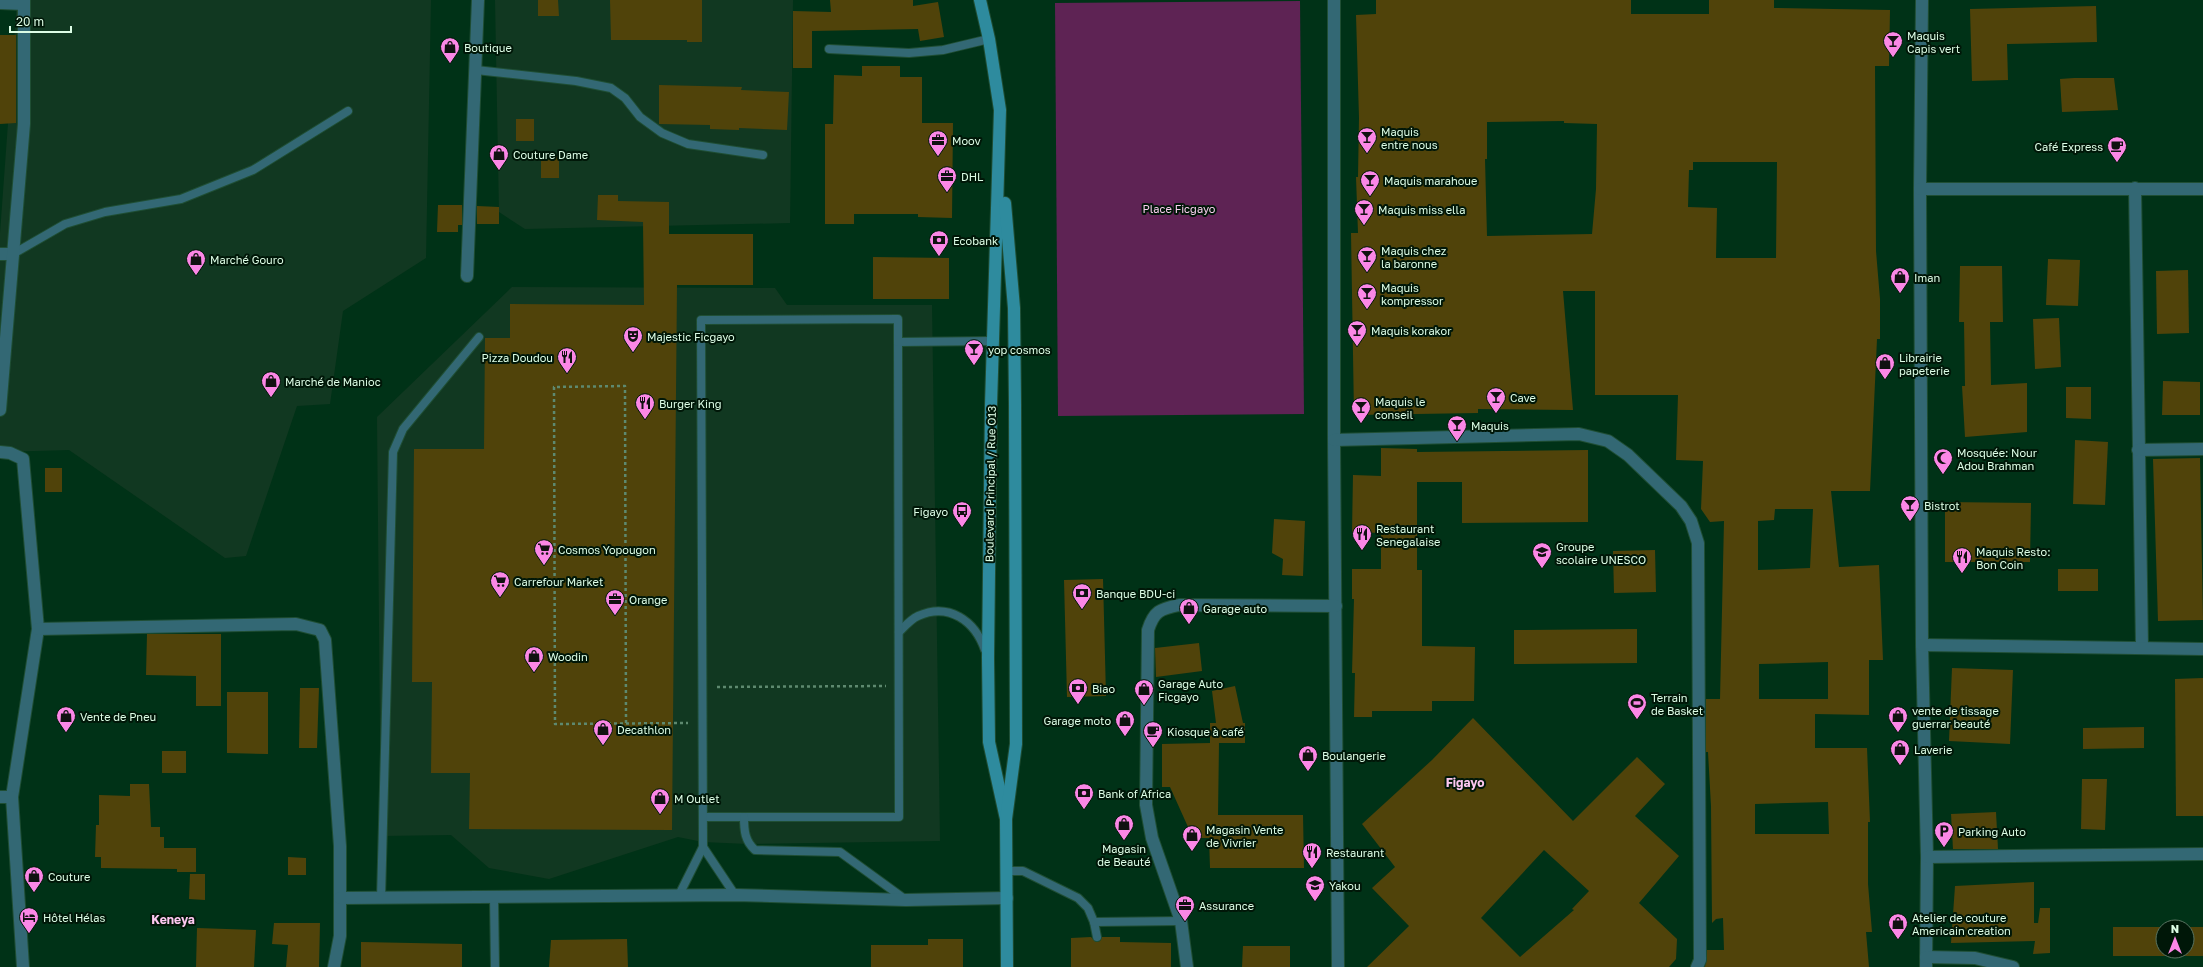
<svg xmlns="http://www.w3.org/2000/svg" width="2203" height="967" font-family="'Golos Text',sans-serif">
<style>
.built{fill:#113821}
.green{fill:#5e2354}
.building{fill:#50430a;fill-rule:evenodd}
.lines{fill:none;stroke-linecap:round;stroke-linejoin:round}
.lane-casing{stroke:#1f4e34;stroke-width:10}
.street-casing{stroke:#1f4e34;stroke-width:14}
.secondary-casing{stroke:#1f4e34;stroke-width:14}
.path{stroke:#5e896f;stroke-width:2.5;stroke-dasharray:3 3;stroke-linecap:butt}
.lane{stroke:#336874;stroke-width:8}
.street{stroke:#336874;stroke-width:12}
.secondary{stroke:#2e8b9e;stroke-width:12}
.labels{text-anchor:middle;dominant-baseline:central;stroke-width:4;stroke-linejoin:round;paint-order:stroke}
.poi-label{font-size:11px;fill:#ddfde6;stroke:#001708;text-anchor:start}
.park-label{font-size:11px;fill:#f8cdee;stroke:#001708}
.street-label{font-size:11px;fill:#ddfde6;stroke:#001708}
.neighbourhood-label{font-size:12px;font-weight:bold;fill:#fdc8f1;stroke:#001708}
</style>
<rect width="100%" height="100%" fill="#003217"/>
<!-- built -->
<g class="built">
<polygon points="17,0 431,0 426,258 343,311 330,404 297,406 246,556 225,558 69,450 0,452 0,233"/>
<polygon points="495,0 793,0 790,223 525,229 499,212"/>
<polygon points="512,287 775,288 787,305 932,305 940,841 748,844 703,842 678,837 549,879 489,868 451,835 381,836 377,417"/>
</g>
<!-- green -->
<polygon class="green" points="1300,1 1304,414 1058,416 1055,3"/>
<!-- building -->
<g class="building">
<polygon points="538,0 558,0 559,16 538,16"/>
<polygon points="610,0 702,0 702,42 687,42 687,40 611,40"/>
<polygon points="830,0 913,0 913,6 938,2 944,37 920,41 918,29 812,31 812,68 793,68 793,11 831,12"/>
<path d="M1376 0H1631V14H1709V0H1774V8L1890 10 1889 66H1875L1876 251 1880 299V339H1877L1870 491H1831L1839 567 1879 565 1883 660H1869V715L1815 714V748H1867L1870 822H1868V884L1872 932H1866L1869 967H1705L1707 950H1724L1723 918 1716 919 1712 923 1711 806 1708 752H1706V699H1720L1724 521 1710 522 1701 509 1703 461 1676 460 1678 395H1595V291H1563L1573 410 1478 409V413L1354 415 1351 233H1358L1356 177H1358L1359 118 1356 15 1376 14ZM1564 121V123L1597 124 1596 189 1592 234 1487 236 1485 159H1487V122ZM1693 162H1777L1776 258H1716L1717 208 1688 207 1689 170H1693ZM1775 509H1813L1810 568 1758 570V521L1774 520ZM1828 662V699H1759V664ZM1828 802 1829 834H1755V804Z"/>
<polygon points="2096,6 2097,42 2007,44 2008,80 1972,81 1970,9"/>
<polygon points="0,35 16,35 16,123 0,124"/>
<polygon points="862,66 900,66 900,77 922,77 922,123 953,123 952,218 918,217 918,214 854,214 854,224 825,224 825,124 833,124 834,75 862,76"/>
<polygon points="2074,78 2114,78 2118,110 2062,112 2060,79"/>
<polygon points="659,85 742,87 741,90 789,92 787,130 739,128 739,130 710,129 710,125 659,124"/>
<rect x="516" y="119" width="18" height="22"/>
<polygon points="559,156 559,178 541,178 541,157"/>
<polygon points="598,195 618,195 618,201 669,202 669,234 753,234 753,285 677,285 672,830 469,829 470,773 431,773 432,682 412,682 414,449 484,449 485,338 510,338 510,304 644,305 643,222 597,220"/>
<polygon points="438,205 462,205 462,225 458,225 458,232 437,232"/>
<polygon points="477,206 499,207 499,224 477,224"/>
<polygon points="873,257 949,258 949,299 873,299"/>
<polygon points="2048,259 2080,260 2078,306 2046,305"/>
<polygon points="1960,266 2002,266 2003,322 1990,322 1991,385 2027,383 2027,432 1965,437 1962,386 1965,386 1964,322 1959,322"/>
<polygon points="2188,270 2189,333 2157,334 2156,271"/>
<polygon points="2059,318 2061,367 2035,369 2033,319"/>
<polygon points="2163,381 2200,382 2200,415 2162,415"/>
<polygon points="2066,387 2091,387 2091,419 2066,418"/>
<polygon points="2075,440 2108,442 2105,505 2073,504"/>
<polygon points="1381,448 1417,449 1417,452 1588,450 1588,522 1462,523 1462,482 1417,482 1417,570 1422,570 1422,646 1475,647 1474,701 1432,701 1432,711 1372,711 1372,717 1354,717 1355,673 1352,673 1354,599 1352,599 1352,569 1381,569 1381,533 1352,532 1353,475 1381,476"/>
<polygon points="2200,458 2203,620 2158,621 2153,459"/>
<rect x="45" y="468" width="17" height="24"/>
<polygon points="1945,502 2031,503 2030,562 1945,562"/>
<polygon points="1274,519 1305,521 1303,576 1282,575 1283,559 1272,553"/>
<polygon points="1655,550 1656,592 1614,593 1613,551"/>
<rect x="2058" y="569" width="40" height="22"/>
<polygon points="1103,579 1106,696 1067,697 1064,580"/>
<polygon points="1637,629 1637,663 1514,664 1514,630"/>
<polygon points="147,634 221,634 221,706 196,706 196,676 146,675"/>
<polygon points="1199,643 1202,671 1156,677 1155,648"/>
<polygon points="1952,668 2013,670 2010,744 1949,741"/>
<polygon points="2203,678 2203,816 2176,816 2175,679"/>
<polygon points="1235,686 1243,723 1245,723 1245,743 1219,743 1218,815 1303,815 1304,868 1210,868 1209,838 1193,838 1170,787 1162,787 1162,744 1210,743 1210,723 1216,723 1212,691"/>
<polygon points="300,688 319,688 317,748 299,748"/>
<polygon points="227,692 268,692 268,754 227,753"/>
<path d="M1473 718 1573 821 1637 757 1665 784 1635 816 1679 856 1639 903 1677 939 1676 959 1669 967H1367L1409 926 1372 888 1395 867 1362 824 1432 760ZM1544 850 1589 891 1572 909 1574 910 1520 957 1481 918Z"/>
<polygon points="2144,727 2144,748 2083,749 2083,728"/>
<rect x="162" y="751" width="24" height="22"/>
<polygon points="2082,779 2107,779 2105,830 2081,829"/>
<polygon points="130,784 149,784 151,827 160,827 160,837 164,837 164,848 196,848 196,872 177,872 177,869 101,868 101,857 95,857 96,825 99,825 99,795 130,796"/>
<polygon points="1996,812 1998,849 1953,849 1951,814"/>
<polygon points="288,857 306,858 306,875 288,875"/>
<polygon points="190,874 205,874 205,900 189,899"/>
<polygon points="2034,882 2034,923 2038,923 2040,908 2050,908 2050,953 2033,954 2035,941 1951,943 1955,886"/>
<polygon points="274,923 320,923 319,967 286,967 288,945 272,944"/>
<polygon points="2113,927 2163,927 2163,951 2187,951 2187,927 2203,927 2203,956 2113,956"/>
<polygon points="197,928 256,930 254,967 196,967"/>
<polygon points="1091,937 1096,942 1100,941 1102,937 1120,937 1120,942 1171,943 1171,967 1071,967 1071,938"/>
<polygon points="627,939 628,967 549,967 551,940"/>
<polygon points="928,939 963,939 963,967 871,967 871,945 928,945"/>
<polygon points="361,942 462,944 462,967 361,967"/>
<polygon points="1243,946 1290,946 1290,967 1242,967"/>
</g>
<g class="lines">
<!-- lane casing -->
<g class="lane-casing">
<g id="lane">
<polyline points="829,49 909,53 943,50 989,39"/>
<polyline points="476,70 576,81 611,88 625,98 640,117 662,133 688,144 763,155"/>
<polyline points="13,254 65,224 105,212 181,199 253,170 348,111"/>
<path d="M899 632C904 627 911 619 918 616 949 602 975 621 985 650"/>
<polyline points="703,817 899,817 898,342"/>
<path d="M744 817C744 831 745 841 755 850L840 852 906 900"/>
<polyline points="703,847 735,895"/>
<polyline points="1006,871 1023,871 1078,898 1088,908 1094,922 1097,937"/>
<polyline points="679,895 703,847 701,320 898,319 898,342 992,341"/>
<polyline points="494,897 495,967"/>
<polyline points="381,898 393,452 403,429 479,337"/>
<polyline points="1094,922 1181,921"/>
</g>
</g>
<!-- street casing -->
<g class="street-casing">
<g id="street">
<polyline points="1334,0 1334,440 1338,967"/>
<polyline points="1922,0 1920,189 1922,645 1927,857 1926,967"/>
<polyline points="0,3 24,4"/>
<polyline points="2135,188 2142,648"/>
<polyline points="1920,189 2203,189"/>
<polyline points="0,254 13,254"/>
<polyline points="467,276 478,0"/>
<polyline points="0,410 24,124 24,0"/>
<polyline points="1334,440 1579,434 1608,441 1628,455 1681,506 1691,521 1698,543 1700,960 1697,967"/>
<polyline points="2138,450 2203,449"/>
<polyline points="0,452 10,453 23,459 38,629 12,797"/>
<polyline points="38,629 296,624 320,630 325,640 340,846 340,936 334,967"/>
<polyline points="1922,645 2203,649"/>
<polyline points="0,797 12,797 23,967"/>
<polyline points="1927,857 2203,854"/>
<polyline points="340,898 735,895 906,900 1007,898"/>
<polyline points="1926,957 1975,958 2013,967"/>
<path d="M1187 967 1181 921 1152 838 1146 805 1148 630C1154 611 1160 609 1179 605L1336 606"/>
</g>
</g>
<!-- secondary casing -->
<g class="secondary-casing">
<g id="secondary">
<polyline points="980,0 989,39 1000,110 991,405 988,658 989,742 1006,819"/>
<polyline points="1005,203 1014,308 1015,404 1016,744 1006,819 1007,967"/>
</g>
</g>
<!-- path -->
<g class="path">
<polyline points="717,687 886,686"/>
<polyline points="626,723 625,386 554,387 555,724 688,723"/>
</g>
<!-- lane -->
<use href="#lane" class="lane"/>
<!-- street -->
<use href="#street" class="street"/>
<!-- secondary -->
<use href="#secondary" class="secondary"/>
</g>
<!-- icons -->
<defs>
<g id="bar-pin" transform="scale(1)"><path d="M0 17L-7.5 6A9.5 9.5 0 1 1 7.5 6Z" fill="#fb87e6" stroke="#001708"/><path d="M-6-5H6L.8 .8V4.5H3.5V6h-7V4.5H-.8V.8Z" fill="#111"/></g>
<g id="shop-pin" transform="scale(1)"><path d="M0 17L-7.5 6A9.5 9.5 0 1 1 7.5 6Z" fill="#fb87e6" stroke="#001708"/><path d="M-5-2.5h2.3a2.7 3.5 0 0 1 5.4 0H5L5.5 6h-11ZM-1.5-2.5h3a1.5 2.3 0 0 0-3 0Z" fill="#111"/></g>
<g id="office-pin" transform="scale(1)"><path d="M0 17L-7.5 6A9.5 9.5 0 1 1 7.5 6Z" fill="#fb87e6" stroke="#001708"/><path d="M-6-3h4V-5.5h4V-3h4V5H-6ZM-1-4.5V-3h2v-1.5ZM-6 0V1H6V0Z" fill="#111"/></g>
<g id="cafe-pin" transform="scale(1)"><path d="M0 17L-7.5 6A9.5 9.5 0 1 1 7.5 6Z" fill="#fb87e6" stroke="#001708"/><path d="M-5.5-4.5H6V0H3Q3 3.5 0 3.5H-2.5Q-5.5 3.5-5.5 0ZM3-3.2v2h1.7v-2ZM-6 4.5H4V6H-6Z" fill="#111"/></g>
<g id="bank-pin" transform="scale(1)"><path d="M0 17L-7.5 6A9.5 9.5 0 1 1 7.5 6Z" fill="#fb87e6" stroke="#001708"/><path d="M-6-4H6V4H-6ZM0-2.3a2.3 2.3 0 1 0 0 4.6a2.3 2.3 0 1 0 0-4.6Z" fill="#111"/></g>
<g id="theatre-pin" transform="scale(1)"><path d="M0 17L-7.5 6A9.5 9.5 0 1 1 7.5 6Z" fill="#fb87e6" stroke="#001708"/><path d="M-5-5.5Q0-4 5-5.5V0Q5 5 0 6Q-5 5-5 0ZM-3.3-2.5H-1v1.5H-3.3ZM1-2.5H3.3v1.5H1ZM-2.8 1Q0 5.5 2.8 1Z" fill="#111"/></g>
<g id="restaurant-pin" transform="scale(1)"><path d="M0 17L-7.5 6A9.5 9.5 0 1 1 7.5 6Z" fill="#fb87e6" stroke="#001708"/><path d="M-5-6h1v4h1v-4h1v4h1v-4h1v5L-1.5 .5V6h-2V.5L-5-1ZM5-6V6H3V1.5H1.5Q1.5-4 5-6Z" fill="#111"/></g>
<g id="mosque-pin" transform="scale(1)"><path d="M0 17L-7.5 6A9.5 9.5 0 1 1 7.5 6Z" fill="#fb87e6" stroke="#001708"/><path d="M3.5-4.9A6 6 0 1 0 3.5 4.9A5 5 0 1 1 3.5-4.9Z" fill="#111"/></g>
<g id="bus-pin" transform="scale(1)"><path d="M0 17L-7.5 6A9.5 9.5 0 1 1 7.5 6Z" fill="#fb87e6" stroke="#001708"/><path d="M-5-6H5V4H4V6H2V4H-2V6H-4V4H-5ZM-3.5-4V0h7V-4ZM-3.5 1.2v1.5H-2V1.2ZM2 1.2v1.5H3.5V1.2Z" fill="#111"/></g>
<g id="supermarket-pin" transform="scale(1)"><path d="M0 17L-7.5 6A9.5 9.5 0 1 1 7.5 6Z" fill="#fb87e6" stroke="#001708"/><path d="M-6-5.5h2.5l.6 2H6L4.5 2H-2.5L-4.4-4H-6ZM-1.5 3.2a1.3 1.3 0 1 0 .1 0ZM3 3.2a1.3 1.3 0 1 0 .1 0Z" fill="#111"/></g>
<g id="school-pin" transform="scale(1)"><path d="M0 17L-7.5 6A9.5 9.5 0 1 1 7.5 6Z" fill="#fb87e6" stroke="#001708"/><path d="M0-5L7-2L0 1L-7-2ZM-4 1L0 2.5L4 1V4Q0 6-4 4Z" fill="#111"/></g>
<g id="stadium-pin" transform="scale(1)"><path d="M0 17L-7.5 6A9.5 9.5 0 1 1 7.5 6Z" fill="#fb87e6" stroke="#001708"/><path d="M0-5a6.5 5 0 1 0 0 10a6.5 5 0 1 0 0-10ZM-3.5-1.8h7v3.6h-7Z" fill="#111"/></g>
<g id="parking-pin" transform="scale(1)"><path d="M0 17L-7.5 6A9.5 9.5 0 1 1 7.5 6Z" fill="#fb87e6" stroke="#001708"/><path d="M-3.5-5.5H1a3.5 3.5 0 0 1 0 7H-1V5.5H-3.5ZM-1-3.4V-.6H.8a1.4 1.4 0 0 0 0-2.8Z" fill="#111"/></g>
<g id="hotel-pin" transform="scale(1)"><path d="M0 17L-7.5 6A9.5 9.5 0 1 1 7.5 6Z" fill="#fb87e6" stroke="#001708"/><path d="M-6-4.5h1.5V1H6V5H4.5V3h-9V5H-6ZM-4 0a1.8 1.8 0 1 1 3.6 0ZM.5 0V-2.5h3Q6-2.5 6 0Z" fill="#111"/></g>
</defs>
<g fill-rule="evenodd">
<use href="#bar-pin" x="1893" y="41"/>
<use href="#shop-pin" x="450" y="47"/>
<use href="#bar-pin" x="1367" y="137"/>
<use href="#office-pin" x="938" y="140"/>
<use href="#cafe-pin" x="2117" y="146"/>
<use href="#shop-pin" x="499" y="154"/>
<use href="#office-pin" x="947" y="176"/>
<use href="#bar-pin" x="1370" y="180"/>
<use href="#bar-pin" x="1364" y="209"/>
<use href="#bank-pin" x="939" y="240"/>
<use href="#bar-pin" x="1367" y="256"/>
<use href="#shop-pin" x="196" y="259"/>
<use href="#shop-pin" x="1900" y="277"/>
<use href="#bar-pin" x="1367" y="293"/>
<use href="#bar-pin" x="1357" y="330"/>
<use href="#theatre-pin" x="633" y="336"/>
<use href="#bar-pin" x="974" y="349"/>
<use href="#restaurant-pin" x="567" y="357"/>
<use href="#shop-pin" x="1885" y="363"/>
<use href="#shop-pin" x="271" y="381"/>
<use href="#bar-pin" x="1496" y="397"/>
<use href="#restaurant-pin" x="645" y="403"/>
<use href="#bar-pin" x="1361" y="407"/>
<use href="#bar-pin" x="1457" y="425"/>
<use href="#mosque-pin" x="1943" y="458"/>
<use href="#bar-pin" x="1910" y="505"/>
<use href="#bus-pin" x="962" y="511"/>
<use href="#restaurant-pin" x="1362" y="534"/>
<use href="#supermarket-pin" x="544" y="549"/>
<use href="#school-pin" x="1542" y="552"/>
<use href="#restaurant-pin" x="1962" y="557"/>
<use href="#supermarket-pin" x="500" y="581"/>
<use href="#bank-pin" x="1082" y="593"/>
<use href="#office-pin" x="615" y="599"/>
<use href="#shop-pin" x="1189" y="608"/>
<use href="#shop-pin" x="534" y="656"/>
<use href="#bank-pin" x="1078" y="688"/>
<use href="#shop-pin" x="1144" y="689"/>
<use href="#stadium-pin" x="1637" y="703"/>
<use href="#shop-pin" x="66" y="716"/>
<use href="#shop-pin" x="1898" y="716"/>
<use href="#shop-pin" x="1125" y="720"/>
<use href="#shop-pin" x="603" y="729"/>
<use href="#cafe-pin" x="1153" y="731"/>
<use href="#shop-pin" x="1900" y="749"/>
<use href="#shop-pin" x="1308" y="755"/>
<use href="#bank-pin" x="1084" y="793"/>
<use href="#shop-pin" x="660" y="798"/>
<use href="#shop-pin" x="1124" y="824"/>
<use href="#parking-pin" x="1944" y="831"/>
<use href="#shop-pin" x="1192" y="835"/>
<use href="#restaurant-pin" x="1312" y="852"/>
<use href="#shop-pin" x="34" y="876"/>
<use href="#school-pin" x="1315" y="885"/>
<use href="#office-pin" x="1185" y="905"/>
<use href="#hotel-pin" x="29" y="917"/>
<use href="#shop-pin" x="1898" y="923"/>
</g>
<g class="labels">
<!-- poi labels -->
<g class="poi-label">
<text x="1907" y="35">Maquis<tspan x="1907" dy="13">Capis vert</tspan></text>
<text x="464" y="47">Boutique</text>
<text x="1381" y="131">Maquis<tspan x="1381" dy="13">entre nous</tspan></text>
<text x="952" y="140">Moov</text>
<text x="2103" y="146" text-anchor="end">Café Express</text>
<text x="513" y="154">Couture Dame</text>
<text x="961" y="176">DHL</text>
<text x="1384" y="180">Maquis marahoue</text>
<text x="1378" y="209">Maquis miss ella</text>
<text x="953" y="240">Ecobank</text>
<text x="1381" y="250">Maquis chez<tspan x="1381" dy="13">la baronne</tspan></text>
<text x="210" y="259">Marché Gouro</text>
<text x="1914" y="277">Iman</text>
<text x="1381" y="287">Maquis<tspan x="1381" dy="13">kompressor</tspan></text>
<text x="1371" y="330">Maquis korakor</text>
<text x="647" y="336">Majestic Ficgayo</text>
<text x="988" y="349">yop cosmos</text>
<text x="553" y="357" text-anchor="end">Pizza Doudou</text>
<text x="1899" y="357">Librairie<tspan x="1899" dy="13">papeterie</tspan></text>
<text x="285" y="381">Marché de Manioc</text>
<text x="1510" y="397">Cave</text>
<text x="1375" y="401">Maquis le<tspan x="1375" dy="13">conseil</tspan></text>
<text x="659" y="403">Burger King</text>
<text x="1471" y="425">Maquis</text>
<text x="1957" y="452">Mosquée: Nour<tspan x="1957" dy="13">Adou Brahman</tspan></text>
<text x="1924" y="505">Bistrot</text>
<text x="948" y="511" text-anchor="end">Figayo</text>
<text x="1376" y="528">Restaurant<tspan x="1376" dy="13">Senegalaise</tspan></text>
<text x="1556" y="546">Groupe<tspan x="1556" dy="13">scolaire UNESCO</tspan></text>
<text x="558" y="549">Cosmos Yopougon</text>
<text x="1976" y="551">Maquis Resto:<tspan x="1976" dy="13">Bon Coin</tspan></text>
<text x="514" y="581">Carrefour Market</text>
<text x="1096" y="593">Banque BDU-ci</text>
<text x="629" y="599">Orange</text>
<text x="1203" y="608">Garage auto</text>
<text x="548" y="656">Woodin</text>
<text x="1158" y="683">Garage Auto<tspan x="1158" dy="13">Ficgayo</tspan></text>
<text x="1092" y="688">Biao</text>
<text x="1651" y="697">Terrain<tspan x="1651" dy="13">de Basket</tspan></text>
<text x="1912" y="710">vente de tissage<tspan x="1912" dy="13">guerrar beauté</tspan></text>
<text x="80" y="716">Vente de Pneu</text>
<text x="1111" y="720" text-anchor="end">Garage moto</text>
<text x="617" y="729">Decathlon</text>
<text x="1167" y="731">Kiosque à café</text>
<text x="1914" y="749">Laverie</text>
<text x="1322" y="755">Boulangerie</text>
<text x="1098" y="793">Bank of Africa</text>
<text x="674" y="798">M Outlet</text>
<text x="1206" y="829">Magasin Vente<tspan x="1206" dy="13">de Vivrier</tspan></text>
<text x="1958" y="831">Parking Auto</text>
<text x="1124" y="848" text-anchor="middle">Magasin<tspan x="1124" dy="13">de Beauté</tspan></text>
<text x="1326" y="852">Restaurant</text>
<text x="48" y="876">Couture</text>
<text x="1329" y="885">Yakou</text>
<text x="1199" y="905">Assurance</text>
<text x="43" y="917">Hôtel Hélas</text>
<text x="1912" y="917">Atelier de couture<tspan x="1912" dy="13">Americain creation</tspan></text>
</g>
<!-- park labels -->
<g class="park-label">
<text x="1179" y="208">Place Ficgayo</text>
</g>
<!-- street labels -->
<g class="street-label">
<text transform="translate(990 484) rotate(-89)">Boulevard Principal / Rue O13</text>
</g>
<!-- neighbourhood labels -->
<g class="neighbourhood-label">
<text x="1465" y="782">Figayo</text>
<text x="173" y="919">Keneya</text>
</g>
</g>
<!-- north arrow -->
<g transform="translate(2175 939)"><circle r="19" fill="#001708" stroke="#587361"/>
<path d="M0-3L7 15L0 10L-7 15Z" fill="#fb87e6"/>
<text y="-6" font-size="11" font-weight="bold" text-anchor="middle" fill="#ddfde6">N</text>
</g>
<!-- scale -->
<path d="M10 26v6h61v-6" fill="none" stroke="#ddfde6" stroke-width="2"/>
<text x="16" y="26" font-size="12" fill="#ddfde6" stroke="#001708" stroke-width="3" paint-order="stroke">20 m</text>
</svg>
